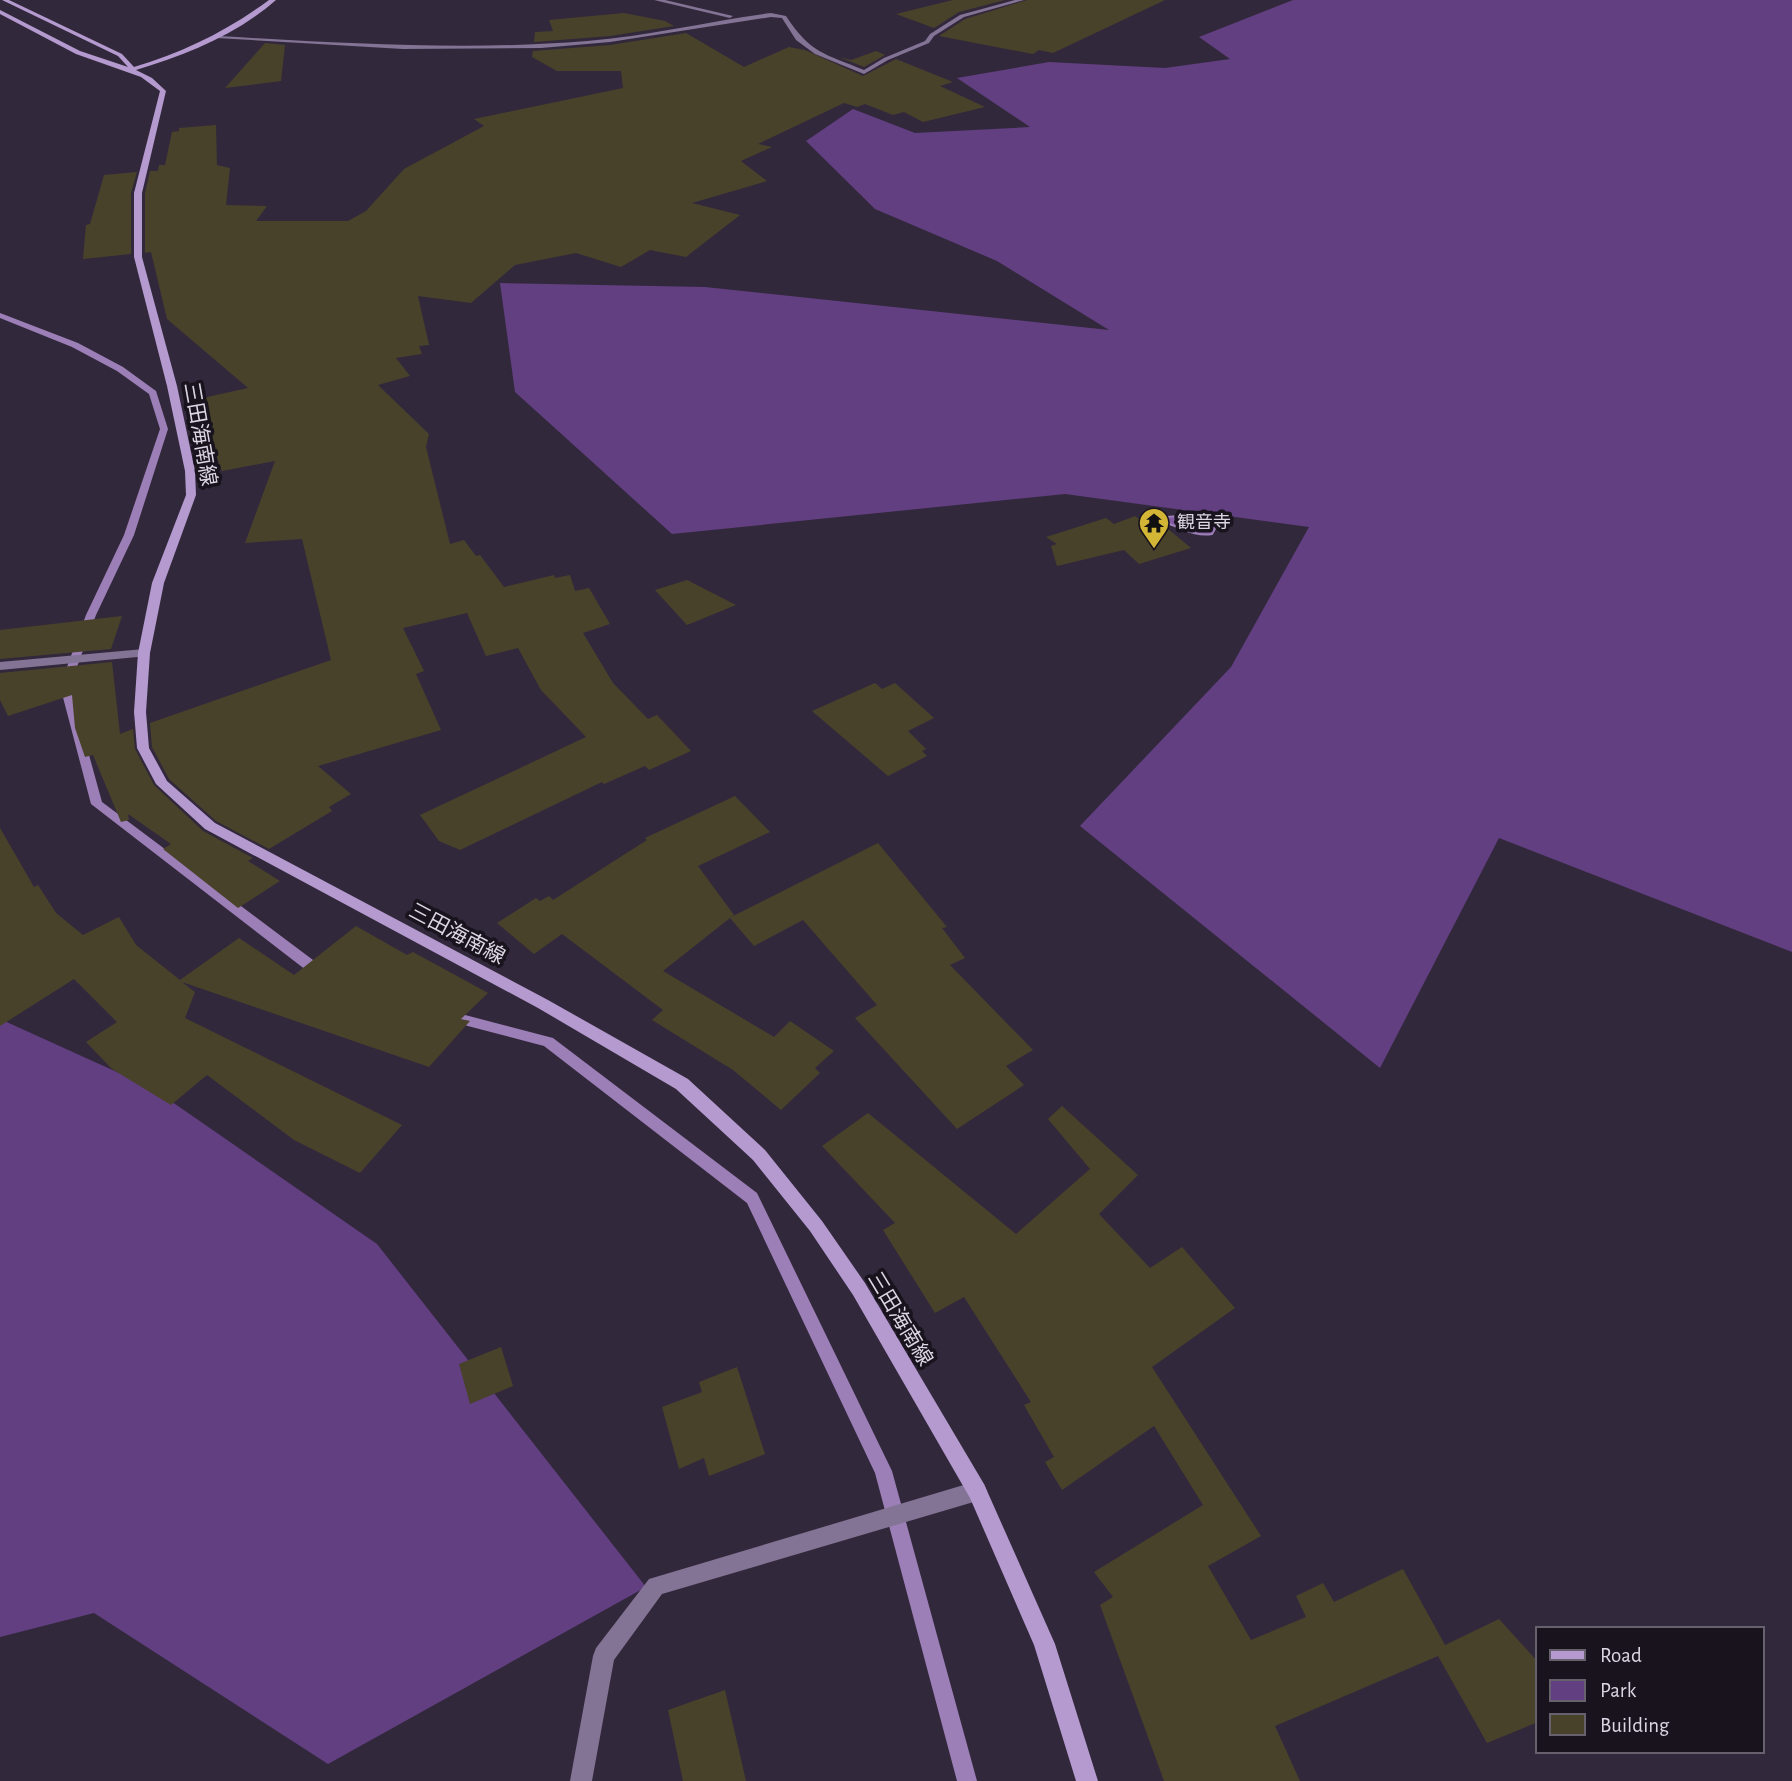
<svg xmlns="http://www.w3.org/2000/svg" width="1792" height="1781" font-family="'Alegreya Sans','Noto Sans JP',sans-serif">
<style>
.green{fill:#623f80}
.water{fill:#815aa3;stroke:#9c7fb6;stroke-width:2}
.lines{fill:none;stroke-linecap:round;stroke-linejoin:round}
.stream{fill:#9c7fb6;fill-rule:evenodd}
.building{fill:#48422a}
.street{fill:#837394;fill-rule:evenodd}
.secondary{fill:#b49ace;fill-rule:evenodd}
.labels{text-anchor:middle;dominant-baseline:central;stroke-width:7;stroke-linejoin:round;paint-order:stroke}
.far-poi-label{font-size:18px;fill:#dcd5e3;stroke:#18131c;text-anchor:start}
.street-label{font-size:21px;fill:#dcd5e3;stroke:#18131c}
</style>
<rect width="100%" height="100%" fill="#32283c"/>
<!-- green -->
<g class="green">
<polygon points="1293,0 1792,0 1792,952 1499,838 1380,1068 1080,826 1231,667 1309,527 1065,494 672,534 515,392 500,283 705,287 1109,330 997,261 875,209 806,141 853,109 915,133 1030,127 957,78 1049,62 1165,68 1230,59 1199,37"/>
<polygon points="0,1019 152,1088 377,1244 646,1587 328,1764 94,1613 0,1637"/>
</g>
<!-- water -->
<path class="water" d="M1192 515 1209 518 1217 525 1212 534C1194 537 1181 527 1163 522L1167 517Z"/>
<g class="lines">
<!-- stream -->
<g class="stream">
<polygon points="0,313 78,343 123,367 156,391 168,429 134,535 96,615 70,686 102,802 325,969 326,973 325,977 315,977 91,804 60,686 86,615 124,535 160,429 149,394 117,371 72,347 0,318"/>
<polygon points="446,1010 553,1038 757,1193 892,1471 977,1781 957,1781 875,1473 747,1203 544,1046 441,1019 439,1015 441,1011"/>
</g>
</g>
<!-- building -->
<g class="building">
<polygon points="953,0 1005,0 959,12 934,28 896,14"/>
<polygon points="1027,0 1165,0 1053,53 1039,50 1033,54 939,36 965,19"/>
<polygon points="624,13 665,21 674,26 610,36 534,42 535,32 553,31 549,20"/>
<polygon points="686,33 744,67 789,47 805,50 863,76 896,59 953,82 940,86 985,107 923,122 904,112 893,115 865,104 857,107 844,103 758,144 772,147 741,161 767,181 692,203 740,215 686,257 650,250 621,267 576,253 515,265 471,303 418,296 429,345 419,346 422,354 396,358 410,376 378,385 429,434 426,447 450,544 464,540 476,556 480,555 504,587 554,575 555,578 570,575 575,591 589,588 610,624 583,633 613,683 648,719 657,715 691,751 649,770 645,766 604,784 602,782 460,850 439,841 420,815 586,737 541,690 518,648 486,656 467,613 403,628 424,671 416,674 441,730 318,766 351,794 329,807 332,811 269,849 216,821 169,779 152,747 150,723 331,660 302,539 245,543 275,461 222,471 201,416 198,399 248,388 167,319 151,252 145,253 145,193 150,171 158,171 159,165 165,165 172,132 179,131 179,128 216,125 217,165 230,168 226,205 267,206 256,221 348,221 366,211 404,169 484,126 474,119 623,88 621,71 557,71 532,57 533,51 610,45"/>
<polygon points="265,43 285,45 281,81 225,88"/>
<polygon points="876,51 885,55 864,67 839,57 851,60"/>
<polygon points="137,172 131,193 131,254 83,259 86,225 90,224 104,175"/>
<polygon points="1135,516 1144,523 1156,519 1191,548 1139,564 1124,550 1057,566 1051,546 1057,544 1046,537 1106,518 1114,524"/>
<polygon points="687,580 736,605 687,625 655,590"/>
<polygon points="122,616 111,649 0,659 0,630"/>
<polygon points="112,662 120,734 133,729 135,749 154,785 203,831 253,858 248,861 280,881 238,908 163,849 171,844 128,814 129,820 121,822 93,755 85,757 75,728 72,695 8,716 0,700 0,673"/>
<polygon points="875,683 882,689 895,683 934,718 908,731 926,749 922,751 927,756 888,776 812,711"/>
<polygon points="735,796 770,832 698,866 734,915 731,917 878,843 947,927 942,928 965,958 950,965 1033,1050 1006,1066 1024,1085 957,1129 855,1018 877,1005 803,920 754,946 730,918 663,971 774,1037 790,1021 834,1051 815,1068 820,1073 781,1110 733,1070 652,1020 663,1010 562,934 534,954 497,923 536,898 540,901 549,896 553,900 647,840 645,838"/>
<polygon points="0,828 34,887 38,885 56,913 83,935 119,917 136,945 180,980 239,938 294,975 356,926 407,955 413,952 488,993 461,1019 470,1021 429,1067 182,982 195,992 185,1018 402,1125 360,1173 294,1140 207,1075 171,1105 112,1069 86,1042 117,1022 74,979 0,1026"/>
<polygon points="1062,1106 1138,1175 1099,1214 1150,1268 1182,1247 1235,1308 1152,1367 1261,1536 1208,1566 1251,1640 1306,1617 1296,1596 1323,1583 1334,1602 1403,1569 1445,1645 1499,1619 1538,1662 1538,1722 1487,1743 1438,1656 1275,1726 1300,1781 1164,1781 1100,1605 1113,1597 1094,1572 1203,1505 1154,1426 1062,1490 1045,1462 1054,1457 1024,1405 1031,1402 964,1297 935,1313 883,1230 895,1223 822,1146 868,1113 1016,1234 1090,1169 1048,1119"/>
<polygon points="501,1347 513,1386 470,1404 459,1364"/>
<polygon points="737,1367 765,1454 709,1476 704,1458 679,1469 662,1407 702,1392 699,1382"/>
<polygon points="725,1690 746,1781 683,1781 668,1710"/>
</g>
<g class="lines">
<!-- street -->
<g class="street">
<polygon points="654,0 665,0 733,16 730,18"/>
<path d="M1015 0H1024L964 17 934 36 929 43 888 60 864 74 815 54 796 40 782 18 771 17 610 42 541 48 403 49 216 38 219 36C341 43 464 51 587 41 649 36 709 21 771 13L786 16C810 53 825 54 864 70L884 58 925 41 930 34 960 15Z"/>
<polygon points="144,649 148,650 148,656 0,670 0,662"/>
<polygon points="977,1481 984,1484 987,1491 984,1498 977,1501 662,1594 614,1660 592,1781 570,1781 593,1656 596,1648 649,1579"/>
</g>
<!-- secondary -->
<path class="secondary" d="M2 0H9L122 54 134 67C184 52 227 31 269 0H276C236 35 186 55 136 70L152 78 166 91 142 193V257L177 386 195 471 196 495 164 583 150 653 146 712 149 748 167 781 215 823 548 1000 688 1079 765 1150 822 1221 865 1283 984 1484 1055 1644 1098 1781H1076L1034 1645 970 1498 853 1295 810 1231 753 1160 676 1089 538 1008 205 829 156 784 137 748 134 712 138 653 152 583 186 495 185 471 167 386 134 257V193L160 91 141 77 76 54 0 14V10L2 11 80 51 128 67 118 56Z"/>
</g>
<!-- icons -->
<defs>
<g id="temple-pin" transform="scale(1.575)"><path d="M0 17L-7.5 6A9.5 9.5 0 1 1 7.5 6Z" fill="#d3b635" stroke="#18131c"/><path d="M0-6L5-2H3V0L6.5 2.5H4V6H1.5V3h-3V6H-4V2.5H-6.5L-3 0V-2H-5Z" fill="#111"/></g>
</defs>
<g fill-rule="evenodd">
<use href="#temple-pin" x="1154" y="523"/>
</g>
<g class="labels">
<!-- far-poi labels -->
<g class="far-poi-label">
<text x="1177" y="523">観音寺</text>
</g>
<!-- street labels -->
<g class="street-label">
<text transform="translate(200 434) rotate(80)">三田海南線</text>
<text transform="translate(457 934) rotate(28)">三田海南線</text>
<text transform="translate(900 1319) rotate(59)">三田海南線</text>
</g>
</g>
<!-- legend -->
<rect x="1536" y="1627" width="228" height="126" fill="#18131c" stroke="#66616c" stroke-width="2"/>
<rect x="1550" y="1650" width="35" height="10" fill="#b49ace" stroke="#66616c" stroke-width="2"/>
<text x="1600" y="1662" font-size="21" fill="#dcd5e3">Road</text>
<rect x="1550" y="1680" width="35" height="21" fill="#623f80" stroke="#66616c" stroke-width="2"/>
<text x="1600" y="1697" font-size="21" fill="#dcd5e3">Park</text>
<rect x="1550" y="1714" width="35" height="21" fill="#48422a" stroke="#66616c" stroke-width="2"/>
<text x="1600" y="1732" font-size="21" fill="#dcd5e3">Building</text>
</svg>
